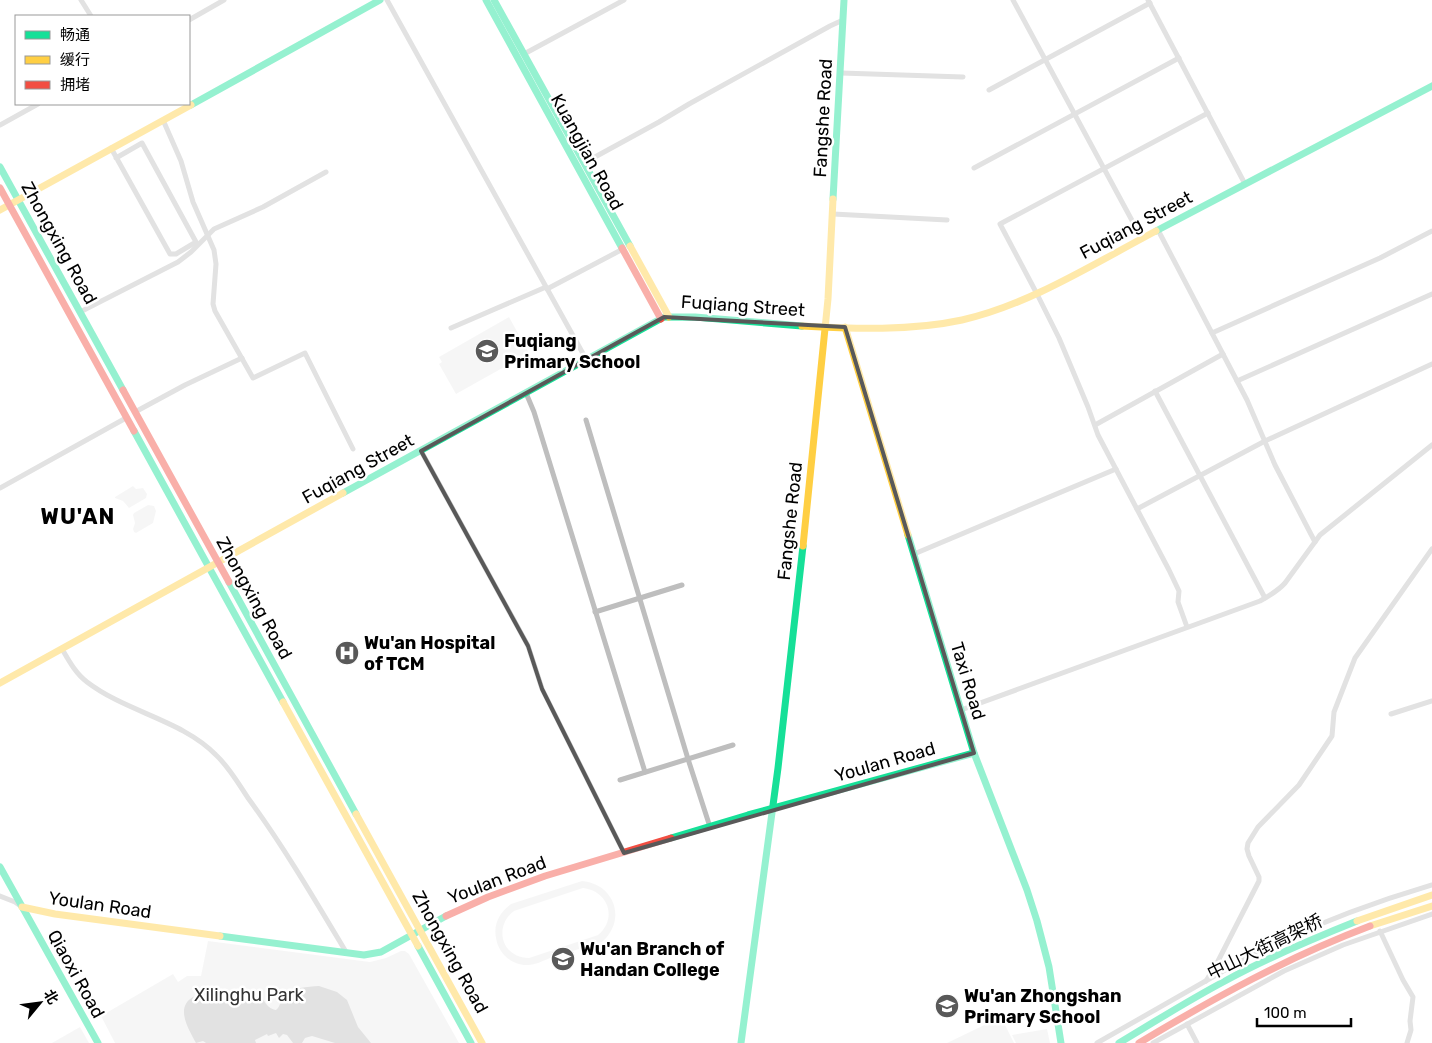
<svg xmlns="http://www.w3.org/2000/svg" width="1432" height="1043" font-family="Rubik,'Noto Sans SC',sans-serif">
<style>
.green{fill:#ececec;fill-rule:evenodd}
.water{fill:#bfbfbf}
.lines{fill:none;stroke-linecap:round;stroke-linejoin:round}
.street{stroke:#bebebe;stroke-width:5}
.fast{stroke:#16e098;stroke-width:7}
.slow{stroke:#ffcf43;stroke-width:7}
.jam{stroke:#f24e42;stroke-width:7}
.marked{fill:none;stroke:#595959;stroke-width:4;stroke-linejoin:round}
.labels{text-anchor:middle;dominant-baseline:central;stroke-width:5;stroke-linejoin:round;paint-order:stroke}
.street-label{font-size:18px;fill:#000;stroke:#fff}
.poi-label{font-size:18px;font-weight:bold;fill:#000;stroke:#fff;text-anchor:start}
.park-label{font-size:18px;fill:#333;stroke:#fff}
.district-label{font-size:22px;font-weight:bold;letter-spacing:1px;fill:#000;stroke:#fff}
</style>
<rect width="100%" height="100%" fill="#fff"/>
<!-- green -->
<g class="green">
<polygon points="509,317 529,353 456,394 439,364 442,362 439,357"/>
<polygon points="133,486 136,489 143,488 147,494 146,498 129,508 123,501 115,498 115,497"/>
<polygon points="148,505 154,506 156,511 153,523 136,533 134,532 133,529 135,523 133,515 134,513"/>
<path d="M582 881C615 884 627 920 602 942 585 947 567 953 550 958 543 961 535 965 528 965 512 966 498 953 496 938 493 924 500 912 511 904ZM583 888C608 891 618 918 598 935L529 958C502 958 493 927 514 911Z"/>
<polygon points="208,941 370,962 386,958 401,951 405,951 409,954 459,1043 115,1043 101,1016 173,974 178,982 187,976 201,976"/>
<polygon points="1001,1017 1014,1043 947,1043"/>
<polygon points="80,1027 89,1043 52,1043"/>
<polygon points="1047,1029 1050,1043 1016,1043 1012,1035"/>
</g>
<!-- water -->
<path class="water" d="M319 986 337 992 347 1000 358 1027 371 1043H335L312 1036 305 1038 302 1043H293L287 1035 283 1034 279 1038 276 1033 268 1036 267 1034 255 1040 256 1043H206L203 1041 196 1043C188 1028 174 1006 195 996 200 994 205 992 210 992 217 993 222 999 228 999 237 1000 245 992 255 994 266 997 264 1008 276 1010 281 1006 280 1000 284 996 293 987 307 987 319 986Z"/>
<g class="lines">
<!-- street -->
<g class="street">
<polyline points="81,0 91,16"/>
<polyline points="387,0 586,359"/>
<polyline points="1013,0 1142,239"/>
<polyline points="1148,0 1245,184"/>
<polyline points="189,20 224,0"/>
<polyline points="524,54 624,0"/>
<polyline points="841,73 963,77"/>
<polyline points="989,90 1150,3"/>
<polyline points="163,120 181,161 193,202 214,250 216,264 213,304 215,311 253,378 305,353 353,449"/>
<polyline points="0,125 38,104"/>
<polyline points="111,148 170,254 176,254 196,242 142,143 116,158"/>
<polyline points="584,163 659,122 689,104 830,26 843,20"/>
<polyline points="974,168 1179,58"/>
<polyline points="833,214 947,220"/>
<polyline points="1158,230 1247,400 1275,465 1315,542"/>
<polyline points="547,289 623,249"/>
<polyline points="80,312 178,262 191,252 214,229 263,207 326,172"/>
<polyline points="451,328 546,287"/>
<polyline points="1212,333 1380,258 1432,231"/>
<polyline points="1237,381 1432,294"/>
<polyline points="1155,391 1265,598"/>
<polyline points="526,393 534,412 645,772"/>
<polyline points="135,412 185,385 242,358"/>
<polyline points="586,420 688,759 710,827"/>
<polyline points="1095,425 1223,354"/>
<polyline points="421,451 528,646 542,689 624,853"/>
<polyline points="0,488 126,418"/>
<polyline points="1137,509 1265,441 1432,364"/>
<polyline points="914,554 1116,469"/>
<polyline points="595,612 682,585"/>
<polyline points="1187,627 1178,602 1179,591 1169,570 1098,435 1088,407 1059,338 1037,294 1000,224 1208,113"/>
<path d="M62 649C69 661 76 674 87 682 126 712 182 720 216 755 229 767 238 783 248 798 284 847 315 900 346 952"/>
<path d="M961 710 1260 601C1269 596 1278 591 1285 583L1320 535 1432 445"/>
<polyline points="1391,714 1432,701"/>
<polyline points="620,780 733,745"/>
<polyline points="0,896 15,902 22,907"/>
<polyline points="1380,931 1403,980 1413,997 1410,1021 1411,1030 1407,1043"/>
<polyline points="1206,981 1217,963 1259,881 1259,877 1249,856 1247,849 1248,843 1258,827 1299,785 1332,736 1334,712 1355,658 1432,549"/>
<polyline points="1187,1024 1197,1043"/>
<path d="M1097 1043 1253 954C1311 926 1371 903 1432 885"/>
<polyline points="1153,1043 1284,971 1343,945 1432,914"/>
</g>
<!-- fast -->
<g class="fast">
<polyline points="486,0 622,248"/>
<polyline points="494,0 630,246"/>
<polyline points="191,105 380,0"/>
<polyline points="0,167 123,390"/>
<polyline points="833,199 844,0"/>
<polyline points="1156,231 1432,86"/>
<polyline points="134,431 283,702"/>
<polyline points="343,493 664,317 695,317 802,326"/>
<polyline points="908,535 974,753 1027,890 1037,921 1049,967 1061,1043"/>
<polyline points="229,582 356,814"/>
<polyline points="671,838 748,815 974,753"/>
<polyline points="0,867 98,1043"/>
<polyline points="220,936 364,955 381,952 446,916"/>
<polyline points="418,946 471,1043"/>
<polyline points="741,1043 778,768 803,546"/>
<path d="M1119 1043C1154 1022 1189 1000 1225 981 1267 958 1312 939 1357 921"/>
</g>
<!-- slow -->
<g class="slow">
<polyline points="0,210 191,105"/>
<polyline points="630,246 669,317"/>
<path d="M802 326C854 329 911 331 962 320 1029 305 1095 263 1156 231"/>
<polyline points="845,327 908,535"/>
<polyline points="803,546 828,299 833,199"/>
<polyline points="0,683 343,493"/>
<polyline points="283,702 418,946"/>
<polyline points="356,814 482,1043"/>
<polyline points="22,907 55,914 220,936"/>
<polyline points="1357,921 1432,895"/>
<polyline points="1370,926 1432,906"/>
</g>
<!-- jam -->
<g class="jam">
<polyline points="0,188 134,431"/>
<polyline points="622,248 661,319"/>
<polyline points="123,390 229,582"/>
<polyline points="446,916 488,897 545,876 671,838"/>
<path d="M1139 1043C1214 998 1288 957 1370 926"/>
</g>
</g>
<!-- marked area -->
<path d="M0 0H1432V1043H0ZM664 317 845 327 974 753 624 853 542 689 528 646 421 451Z" fill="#fff" fill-opacity=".55" fill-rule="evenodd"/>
<path class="marked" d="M664 317 845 327 974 753 624 853 542 689 528 646 421 451Z"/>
<!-- icons -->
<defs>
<g id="school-disc" transform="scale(1.25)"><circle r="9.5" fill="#595959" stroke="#fff"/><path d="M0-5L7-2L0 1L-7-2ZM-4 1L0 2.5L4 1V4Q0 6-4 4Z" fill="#fff"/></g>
<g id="hospital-disc" transform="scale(1.25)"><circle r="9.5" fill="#595959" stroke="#fff"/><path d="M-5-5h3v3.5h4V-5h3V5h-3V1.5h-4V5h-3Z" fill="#fff"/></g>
<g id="university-disc" transform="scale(1.25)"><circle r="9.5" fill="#595959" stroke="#fff"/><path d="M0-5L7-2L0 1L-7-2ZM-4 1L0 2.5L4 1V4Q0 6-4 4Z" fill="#fff"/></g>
</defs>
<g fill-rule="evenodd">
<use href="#school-disc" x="487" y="351"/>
<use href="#hospital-disc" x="347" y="653"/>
<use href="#university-disc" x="563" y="959"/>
<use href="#school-disc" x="947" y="1006"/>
</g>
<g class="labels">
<!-- street labels -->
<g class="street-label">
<text transform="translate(823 118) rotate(-87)">Fangshe Road</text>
<text transform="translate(587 152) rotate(61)">Kuangjian Road</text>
<text transform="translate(1136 225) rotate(-28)">Fuqiang Street</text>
<text transform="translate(59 243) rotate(61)">Zhongxing Road</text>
<text transform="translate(743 306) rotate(4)">Fuqiang Street</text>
<text transform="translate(358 469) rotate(-29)">Fuqiang Street</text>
<text transform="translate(790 521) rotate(-84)">Fangshe Road</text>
<text transform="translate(254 598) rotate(61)">Zhongxing Road</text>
<text transform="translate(968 681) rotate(73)">Taxi Road</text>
<text transform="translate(885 762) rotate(-16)">Youlan Road</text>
<text transform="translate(497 880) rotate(-21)">Youlan Road</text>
<text transform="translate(100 905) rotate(8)">Youlan Road</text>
<text transform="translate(1265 947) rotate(-26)">中山大街高架桥</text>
<text transform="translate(450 952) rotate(61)">Zhongxing Road</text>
<text transform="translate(76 974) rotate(61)">Qiaoxi Road</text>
</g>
<!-- poi labels -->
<g class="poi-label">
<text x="504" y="341">Fuqiang<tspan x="504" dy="21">Primary School</tspan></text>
<text x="364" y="643">Wu'an Hospital<tspan x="364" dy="21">of TCM</tspan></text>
<text x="580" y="949">Wu'an Branch of<tspan x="580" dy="21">Handan College</tspan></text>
<text x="964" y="996">Wu'an Zhongshan<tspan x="964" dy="21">Primary School</tspan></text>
</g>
<!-- park labels -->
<g class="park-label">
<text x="249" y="995">Xilinghu Park</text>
</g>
<!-- district labels -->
<g class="district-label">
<text x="78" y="516">WU'AN</text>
</g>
</g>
<!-- legend -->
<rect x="15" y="15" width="175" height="90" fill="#ffffff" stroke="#999999"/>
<rect x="25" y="31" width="25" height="8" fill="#16e098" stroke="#999999"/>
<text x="60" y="40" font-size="15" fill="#000000">畅通</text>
<rect x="25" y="56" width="25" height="8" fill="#ffcf43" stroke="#999999"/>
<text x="60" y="65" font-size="15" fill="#000000">缓行</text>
<rect x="25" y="81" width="25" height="8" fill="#f24e42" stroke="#999999"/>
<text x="60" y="90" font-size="15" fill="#000000">拥堵</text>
<!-- north arrow -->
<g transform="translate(40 1003) rotate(61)" stroke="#ffffff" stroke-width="4" paint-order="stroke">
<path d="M0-4L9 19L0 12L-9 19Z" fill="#000000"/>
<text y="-8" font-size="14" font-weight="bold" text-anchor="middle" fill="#000000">北</text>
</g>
<!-- scale -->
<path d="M1257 1018v8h94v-8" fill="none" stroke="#000000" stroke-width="2.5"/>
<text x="1264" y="1018" font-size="15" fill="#000000" stroke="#ffffff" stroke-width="4" paint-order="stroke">100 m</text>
</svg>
